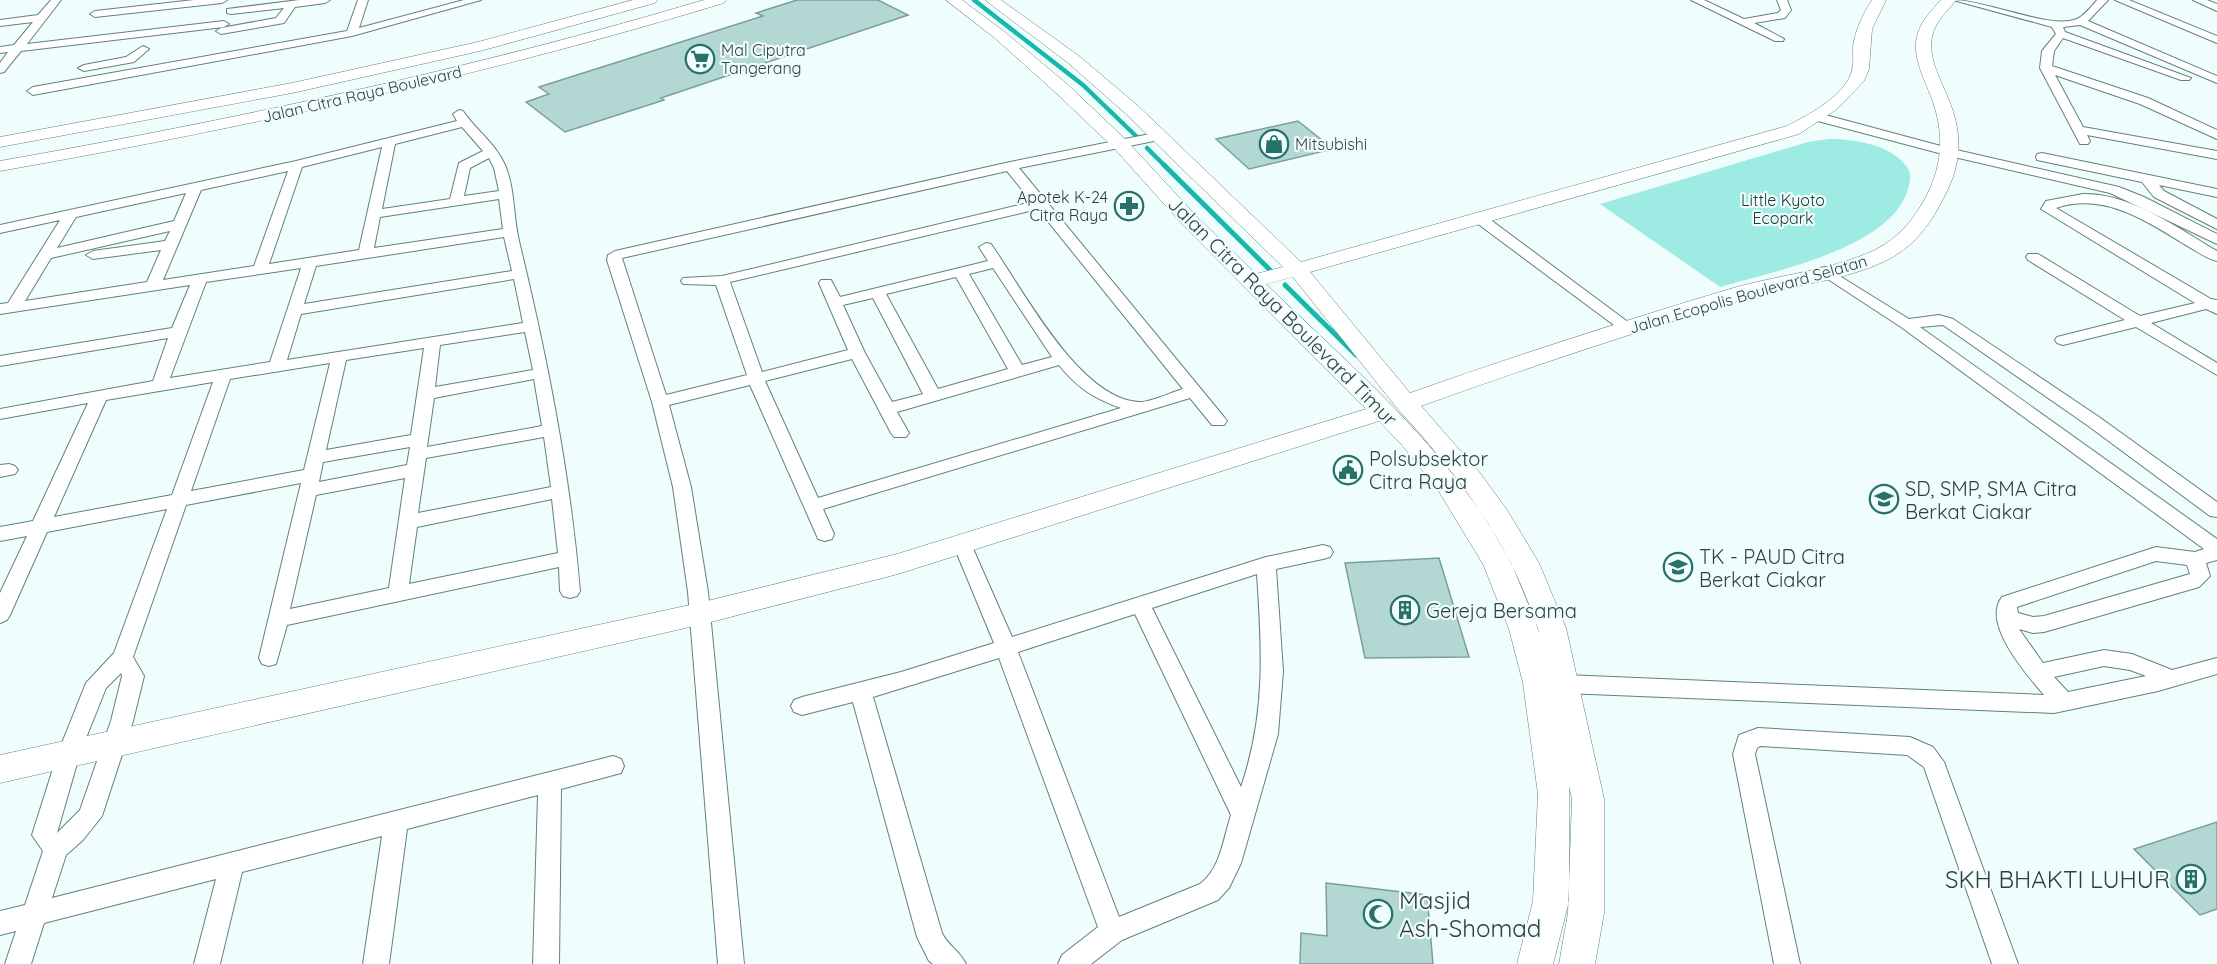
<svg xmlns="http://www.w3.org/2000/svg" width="2217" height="964" font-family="Quicksand,sans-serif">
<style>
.green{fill:#9eebe3}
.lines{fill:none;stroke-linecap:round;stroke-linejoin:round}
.stream-far1{stroke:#16b8ae;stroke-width:4.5}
.stream{stroke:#16b8ae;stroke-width:5}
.building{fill:#b3d7d3;stroke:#7c9f9b;stroke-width:1.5}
.street-casing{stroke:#60827e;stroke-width:2}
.secondary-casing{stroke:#60827e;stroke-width:1}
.street{fill:#fff;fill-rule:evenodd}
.secondary{fill:#fff;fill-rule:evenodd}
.labels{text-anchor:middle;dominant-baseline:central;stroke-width:4.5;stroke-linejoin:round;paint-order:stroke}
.far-poi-label{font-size:16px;fill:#31403e;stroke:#effefc;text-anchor:start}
.far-street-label{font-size:16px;fill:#31403e;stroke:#effefc}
.far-park-label{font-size:16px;fill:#233b38;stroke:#effefc}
.street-label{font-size:20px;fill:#31403e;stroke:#effefc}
.poi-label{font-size:20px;fill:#31403e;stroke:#effefc;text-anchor:start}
.near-poi-label{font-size:24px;fill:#31403e;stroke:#effefc;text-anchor:end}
</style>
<rect width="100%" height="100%" fill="#effefc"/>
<!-- green -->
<path class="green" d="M1828 139C1854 139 1891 144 1907 167 1912 174 1910 182 1908 189 1892 248 1772 272 1720 287L1600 204 1808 142Z"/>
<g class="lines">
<!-- stream-far1 -->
<g class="stream-far1">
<polyline points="974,0 1083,85 1137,137"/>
<polyline points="1147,148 1165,166"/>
</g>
<!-- stream -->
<g class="stream">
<polyline points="1164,165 1271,271"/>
<polyline points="1285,285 1356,355"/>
</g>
</g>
<!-- building -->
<g class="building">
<polygon points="797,0 878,0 908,15 661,98 664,100 565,132 526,102 549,94 539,87 763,16 756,13"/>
<polygon points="1298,121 1333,149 1249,169 1216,139"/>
<polygon points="1439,558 1469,657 1365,658 1345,563"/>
<polygon points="2217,822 2217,909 2200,915 2134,849"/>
<polygon points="1326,883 1427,895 1433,964 1300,964 1301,933 1327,936"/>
</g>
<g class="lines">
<!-- street casing -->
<g class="street-casing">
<g id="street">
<polygon points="51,0 61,0 27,44 224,21 229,24 224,27 21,51 4,72 0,73 0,63 8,52 0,53 0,47 14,45 33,22 0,26 0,20 38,15"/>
<polygon points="194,0 227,0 222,3 95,17 90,14 95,11"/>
<polygon points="299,0 330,0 325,3 295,7 284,23 221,34 216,31 221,28 276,18 284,8 231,14 227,13 227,9"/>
<polygon points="358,0 368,0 359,28 464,0 481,0 352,36 33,95 27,91 33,87 347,31"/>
<polygon points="1691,0 1704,0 1744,19 1778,13 1781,10 1777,0 1787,0 1791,10 1785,18 1754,23 1784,39 1783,41 1775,41"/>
<path d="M1953 0C1986 0 2051 30 2077 19 2084 16 2092 6 2097 0H2108L2088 21 2217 76V83L2080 25 2063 27 2065 32 2191 78 2189 80H2181L2063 38 2054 51 2052 66 2148 98 2217 130V139L2140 104 2055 75 2083 127 2217 151V159L2087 135 2090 141 2088 144H2080L2040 68 2042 51 2056 34 2052 27Z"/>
<polygon points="2115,0 2129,0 2217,36 2217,43"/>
<polygon points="2193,0 2207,0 2217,4 2217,11"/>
<polygon points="143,46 149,49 134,62 84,71 78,68 84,65 126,57"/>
<path d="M459 110 463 111C476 130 496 144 505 165 515 189 513 215 519 241 547 357 570 472 580 591L577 596 570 598 563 596 560 591 559 567 287 625 276 664 269 666 262 664 259 658 301 483 186 505 133 657 144 676 133 721 102 816 83 840 66 855 52 898 613 756 621 759 624 766 621 773 561 789 559 964H533L538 795 407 829 389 964H363L382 836 242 872 220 964H194L216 879 44 923 31 964H5L16 931 0 935V911L25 905 43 851 32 835 58 753 86 683 114 653 167 509 47 532 10 615 7 620 0 623V593L27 536 0 541V527L33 521 88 403 0 419V409L153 381 168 338 0 366V356L172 328 190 285 0 314V304L8 303 60 220 0 233V225L296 161 457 121 453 114ZM462 127 483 151 459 163 450 199 382 209 395 144ZM382 147 359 250 269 264 302 167ZM489 158 494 168 499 191 464 196 470 168ZM288 171 254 266 163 280 201 190ZM186 193 174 221 57 248 76 217ZM499 199 503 229 374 248 380 217ZM170 231 165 241 93 251 86 255 93 259 161 250 147 282 25 301 51 258ZM504 237 512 271 304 304 316 266ZM301 268 270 362 170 378 206 282ZM514 279 523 323 287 360 301 314ZM525 332 533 370 435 387 440 345ZM424 348 411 435 326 450 346 360ZM330 363 304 470 191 491 230 379ZM534 379 542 426 427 447 434 398ZM213 382 172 495 54 517 106 400ZM544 437 551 487 418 513 426 458ZM410 447 407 465 319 482 323 462ZM405 478 389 588 290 609 316 495ZM552 499 558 553 409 584 417 527ZM121 673 122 676 111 721 80 810 57 833 80 753 106 688Z"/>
<polygon points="1818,113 1952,149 2119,187 2144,197 2217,234 2217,244 2110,193 1950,156 1814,120 1814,114"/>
<path d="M1160 132 1166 136 1164 139 1019 168 1224 417 1227 421 1224 425H1212L1190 398 823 509 834 534 832 539 825 541 818 539 816 534 750 385 669 405 691 487 708 592 744 964H718L688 592 673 487 652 402 607 260 608 255 615 251 1010 162ZM1007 171 1032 202 722 276 683 278 681 281 683 284 716 285 747 375 666 395 622 258ZM1038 209 1183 389C1172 392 1149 403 1139 402 1079 399 1022 288 991 244L986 243 979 247 988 261 840 297 831 280H821L819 283 848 350 762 372 730 282ZM993 268 1052 357 1022 365 969 274ZM956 277 1008 369 938 389 886 294ZM873 298 923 394 892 402 865 353 843 305ZM852 359 891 433 894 437H906L909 433 897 412 1059 365C1076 387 1095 399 1121 408L818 498 765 381Z"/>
<polygon points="2042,153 2217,189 2217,197 2159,185 2164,191 2217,219 2217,229 2154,197 2142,182 2037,160 2036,157 2037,154"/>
<path d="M2083 194C2131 193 2177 228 2217 251V261C2205 258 2195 250 2184 244 2145 220 2103 192 2056 208L2211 299 2217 300V314L2206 309 2151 323 2217 363V375L2136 327 2063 345 2057 343 2055 340 2057 337 2125 320 2028 260 2026 257 2028 254H2038L2140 316 2195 303 2041 209 2046 201Z"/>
<polygon points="1479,214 1484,215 1632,325 1635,328 1632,331 1622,331 1474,221 1472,218 1474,215"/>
<path d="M1825 267 1909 319 1939 315 1953 319 2099 417 2217 502V517L2210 516 2087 425 1943 325 1920 327 2217 539V560L2206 563 2210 576 2199 587 2044 632 2033 633 2019 629 2043 663 2104 650 2132 654 2172 670 2217 658V674L2158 691 2054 713 1565 693 1557 690 1554 684 1557 678 1565 675 2044 695C2027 675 1981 623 2002 597L2156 547 2195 552 2204 549 1901 327 1820 274 1818 271 1820 268ZM2156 561 2187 565 2190 574 2044 616 2033 617 2018 613 2017 607ZM2104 666 2130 670 2146 676 2068 692 2054 677Z"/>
<polygon points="9,464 15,466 18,470 15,474 0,477 0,465"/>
<path d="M962 537 969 539 971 544 1012 637 1266 557 1323 545 1330 547 1333 552 1330 557 1323 559 1276 569 1283 671 1278 734 1241 863 1229 888 1218 900 1122 940 1091 964H1058L1062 955 1098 927 999 658 873 697 942 933C948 946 960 951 966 964H933L929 961 917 937 853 702 802 715 794 712 791 706 794 700 802 697 901 672 994 643 953 544 955 539ZM1257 574C1262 649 1266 714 1241 787L1152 608ZM1135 614 1231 815C1223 839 1221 868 1200 884L1119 917 1018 652Z"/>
<polygon points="1758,728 1910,737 1933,747 1944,762 2018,964 1992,964 1924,767 1907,755 1760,746 1757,748 1755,754 1800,964 1774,964 1733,754 1739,735"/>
</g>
</g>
<!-- secondary casing -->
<g class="secondary-casing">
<g id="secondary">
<polygon points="633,0 657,0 655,3 480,51 292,93 0,147 0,137 292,83 478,42"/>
<path d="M704 0H726L724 3C486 75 245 128 0 171V161C238 119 472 69 704 0Z"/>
<path d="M946 0H962L1006 33 1067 84 1126 140 1197 217 1256 274 1283 267 1125 113 1067 62 985 0H1001L1079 56 1137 105 1301 262 1787 126C1808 115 1846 96 1852 70 1854 63 1853 55 1853 47 1855 30 1863 14 1872 0H1886L1872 29 1869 69 1864 81 1837 109 1799 134 1310 272 1410 393C1515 356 1623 321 1730 289 1777 275 1830 271 1875 250 1899 238 1915 218 1927 195 1944 161 1944 129 1930 94 1923 76 1911 54 1918 33 1922 20 1932 10 1941 0H1956C1948 11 1937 19 1933 33 1926 55 1940 78 1948 98 1963 133 1962 164 1944 197 1932 222 1916 244 1891 258 1848 281 1794 284 1748 298 1638 331 1529 367 1421 406L1480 473 1507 510 1539 563 1566 628 1604 799V913L1595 964H1559L1568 913 1572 799 1569 786V901L1553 964H1517L1533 901 1538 794 1523 683 1509 629 1483 564 1438 490 1402 445 1379 421 898 574 699 625 0 783V755L699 603 897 554 1366 409 1183 225 1114 148 1055 92 996 39ZM1293 277 1397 408 1424 438 1462 485 1488 523 1511 563 1538 628 1539 633C1495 486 1372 387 1266 284Z"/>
</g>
</g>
<!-- street -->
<use href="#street" class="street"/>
<!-- secondary -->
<use href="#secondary" class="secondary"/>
</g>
<!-- icons -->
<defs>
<g id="supermarket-ring" transform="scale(1.5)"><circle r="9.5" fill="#effefc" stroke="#28716b" stroke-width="1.5"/><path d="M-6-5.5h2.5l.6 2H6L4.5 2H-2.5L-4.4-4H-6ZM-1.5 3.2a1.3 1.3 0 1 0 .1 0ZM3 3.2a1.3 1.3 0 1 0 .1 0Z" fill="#28716b"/></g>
<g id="shop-ring" transform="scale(1.5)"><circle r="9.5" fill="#effefc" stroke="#28716b" stroke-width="1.5"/><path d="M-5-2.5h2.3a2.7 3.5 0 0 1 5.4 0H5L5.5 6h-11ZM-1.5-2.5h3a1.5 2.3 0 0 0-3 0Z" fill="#28716b"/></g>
<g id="pharmacy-ring" transform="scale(1.5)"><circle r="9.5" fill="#effefc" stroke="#28716b" stroke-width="1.5"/><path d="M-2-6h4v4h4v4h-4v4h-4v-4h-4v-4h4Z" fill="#28716b"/></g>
<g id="civic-ring" transform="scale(1.5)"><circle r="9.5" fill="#effefc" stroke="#28716b" stroke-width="1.5"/><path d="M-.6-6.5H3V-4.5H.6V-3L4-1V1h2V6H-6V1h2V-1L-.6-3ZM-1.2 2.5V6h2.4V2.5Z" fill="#28716b"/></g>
<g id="school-ring" transform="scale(1.5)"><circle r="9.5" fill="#effefc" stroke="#28716b" stroke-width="1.5"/><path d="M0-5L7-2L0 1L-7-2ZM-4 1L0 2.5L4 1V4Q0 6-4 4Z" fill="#28716b"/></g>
<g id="building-ring" transform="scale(1.5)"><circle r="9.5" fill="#effefc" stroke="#28716b" stroke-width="1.5"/><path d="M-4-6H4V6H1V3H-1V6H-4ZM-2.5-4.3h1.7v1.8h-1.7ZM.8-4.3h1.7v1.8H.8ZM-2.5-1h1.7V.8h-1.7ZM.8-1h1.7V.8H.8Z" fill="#28716b"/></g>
<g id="mosque-ring" transform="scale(1.5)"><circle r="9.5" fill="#effefc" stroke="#28716b" stroke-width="1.5"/><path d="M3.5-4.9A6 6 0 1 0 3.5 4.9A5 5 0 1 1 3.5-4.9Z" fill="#28716b"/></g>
</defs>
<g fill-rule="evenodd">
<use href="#supermarket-ring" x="700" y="59"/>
<use href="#shop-ring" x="1274" y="144"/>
<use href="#pharmacy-ring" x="1129" y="206"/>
<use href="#civic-ring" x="1348" y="470"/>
<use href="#school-ring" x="1884" y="499"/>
<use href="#school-ring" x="1678" y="567"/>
<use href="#building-ring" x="1405" y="610"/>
<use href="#building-ring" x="2191" y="879"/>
<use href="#mosque-ring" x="1378" y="914"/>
</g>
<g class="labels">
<!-- far-poi labels -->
<g class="far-poi-label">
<text x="721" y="50">Mal Ciputra<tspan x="721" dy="18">Tangerang</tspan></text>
<text x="1295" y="144">Mitsubishi</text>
<text x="1108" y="197" text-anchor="end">Apotek K-24<tspan x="1108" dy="18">Citra Raya</tspan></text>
</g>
<!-- far-street labels -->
<g class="far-street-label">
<text transform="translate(362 94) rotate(-13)">Jalan Citra Raya Boulevard</text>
<text transform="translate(1748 294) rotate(-16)">Jalan Ecopolis Boulevard Selatan</text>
</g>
<!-- far-park labels -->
<g class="far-park-label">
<text x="1783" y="200">Little Kyoto<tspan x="1783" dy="18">Ecopark</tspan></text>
</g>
<!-- street labels -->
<g class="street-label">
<text transform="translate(1283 311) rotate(45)">Jalan Citra Raya Boulevard Timur</text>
</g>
<!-- poi labels -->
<g class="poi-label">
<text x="1369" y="458">Polsubsektor<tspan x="1369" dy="23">Citra Raya</tspan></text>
<text x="1905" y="488">SD, SMP, SMA Citra<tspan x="1905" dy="23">Berkat Ciakar</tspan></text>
<text x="1699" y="556">TK - PAUD Citra<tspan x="1699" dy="23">Berkat Ciakar</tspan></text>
<text x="1426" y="610">Gereja Bersama</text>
</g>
<!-- near-poi labels -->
<g class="near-poi-label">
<text x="2170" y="879">SKH BHAKTI LUHUR</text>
<text x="1399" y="900" text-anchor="start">Masjid<tspan x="1399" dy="28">Ash-Shomad</tspan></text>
</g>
</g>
</svg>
